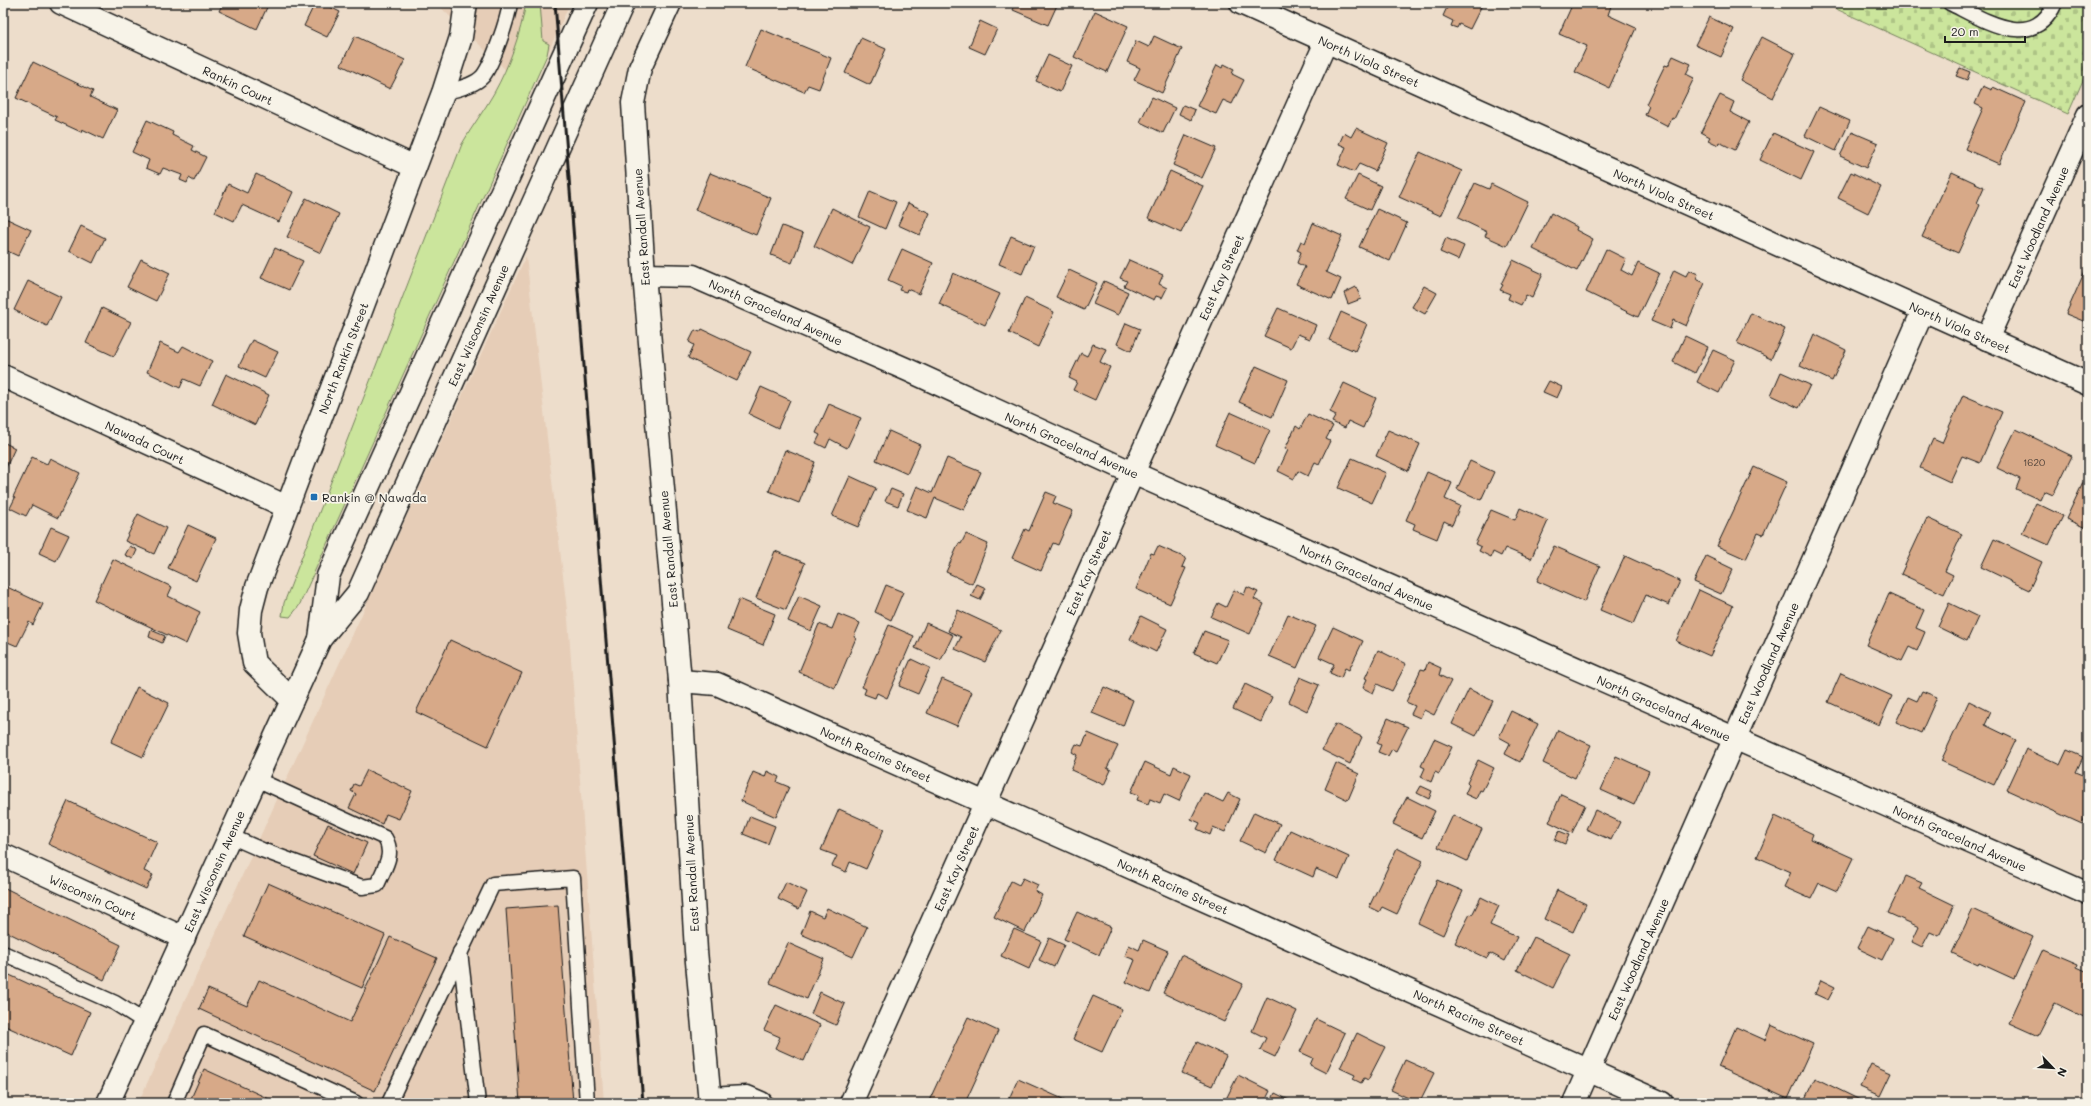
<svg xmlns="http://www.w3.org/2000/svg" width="2091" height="1106" font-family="Mali,sans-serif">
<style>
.built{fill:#e6cdb7}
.grass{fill:#cbe59c;stroke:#74805c}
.cemetery{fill:url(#cemetery-stones);stroke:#74805c}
.building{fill:#d7a988;stroke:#1c1c1c}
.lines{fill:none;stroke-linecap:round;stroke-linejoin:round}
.service-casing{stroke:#1c1c1c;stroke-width:17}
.minor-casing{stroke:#1c1c1c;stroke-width:25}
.secondary-casing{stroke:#1c1c1c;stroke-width:25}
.service{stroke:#f7f3e8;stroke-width:14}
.minor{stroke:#f7f3e8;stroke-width:22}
.secondary{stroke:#f7f3e8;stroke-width:22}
.rail{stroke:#1c1c1c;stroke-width:3}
.poi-dot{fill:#1f6fb2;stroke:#f7f3e8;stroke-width:1.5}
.labels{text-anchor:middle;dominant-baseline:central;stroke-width:3.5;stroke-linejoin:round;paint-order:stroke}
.number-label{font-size:10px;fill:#4b3f37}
.street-label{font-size:12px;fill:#1c1c1c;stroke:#f7f3e8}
.poi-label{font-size:12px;fill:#1c1c1c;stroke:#f7f3e8;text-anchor:start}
</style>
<defs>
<pattern id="cemetery-stones" width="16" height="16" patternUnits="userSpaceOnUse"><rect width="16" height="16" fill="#cbe59c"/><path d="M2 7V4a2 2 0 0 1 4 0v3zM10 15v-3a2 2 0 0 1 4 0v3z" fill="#aec486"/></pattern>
</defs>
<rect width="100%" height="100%" fill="#edddcb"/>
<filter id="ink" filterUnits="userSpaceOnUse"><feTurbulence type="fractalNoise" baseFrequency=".025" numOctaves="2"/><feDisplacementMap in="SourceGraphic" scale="8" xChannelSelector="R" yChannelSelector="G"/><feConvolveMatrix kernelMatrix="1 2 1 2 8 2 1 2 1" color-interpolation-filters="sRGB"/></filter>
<g filter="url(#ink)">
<!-- built -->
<g class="built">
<polygon points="436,3 570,3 530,93"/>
<polygon points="526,256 568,619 604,1103 138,1103"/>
</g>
<!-- grass -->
<path class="grass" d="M526 3H540L543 41 549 44 547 55 299 606 290 617 282 616 284 603 462 144C472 126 484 111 494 93 510 64 520 35 526 3Z"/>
<!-- cemetery -->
<polygon class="cemetery" points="1823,3 2088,3 2088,69 2068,114"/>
<!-- building -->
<g class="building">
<polygon points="223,3 269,3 257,29 219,11"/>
<polygon points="315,3 322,3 340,12 327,37 304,26"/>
<polygon points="1016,3 1058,3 1048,25 1013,10"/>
<polygon points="1449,3 1483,3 1470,29 1459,24 1457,28 1451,26 1453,21 1443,16"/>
<polygon points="1573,3 1612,3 1608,15 1636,28 1609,88 1575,72 1587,46 1559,34"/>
<polygon points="1095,11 1128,26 1107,72 1074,57"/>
<polygon points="1709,17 1734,29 1721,57 1695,45"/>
<polygon points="980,21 997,29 985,54 969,47"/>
<polygon points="761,29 831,58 819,89 808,85 804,92 745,67"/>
<polygon points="355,36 405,60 390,89 341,65"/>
<polygon points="1154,36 1182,49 1162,93 1134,80 1140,68 1127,62 1136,41 1149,47"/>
<polygon points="1762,37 1795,54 1773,98 1740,80"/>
<polygon points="861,38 886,49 870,85 845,73"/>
<polygon points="1048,55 1072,66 1060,92 1036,81"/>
<polygon points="1673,56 1691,64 1686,74 1694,78 1674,119 1672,118 1668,127 1645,115 1649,106 1646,104 1665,65 1668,66"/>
<polygon points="33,62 93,91 90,97 117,110 103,139 82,129 81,132 55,120 57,117 16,98"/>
<polygon points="1224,64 1234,69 1232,74 1244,80 1232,104 1223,100 1216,114 1197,106 1217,65 1222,68"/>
<polygon points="1960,68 1970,72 1967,80 1956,76"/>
<polygon points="1983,86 1992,90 1993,87 2026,102 1999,164 1965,149 1983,108 1975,104"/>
<polygon points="1720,95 1734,102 1730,112 1749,122 1735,150 1719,142 1718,145 1708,140 1710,137 1701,132"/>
<polygon points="1152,97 1175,108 1163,133 1140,122"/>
<polygon points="1183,105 1195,110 1191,120 1179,114"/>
<polygon points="1819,107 1850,121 1836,151 1805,136"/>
<polygon points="147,120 173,132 172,135 194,146 192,150 206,157 194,181 189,178 187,183 180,180 182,175 163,168 160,174 146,168 149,160 132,152"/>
<polygon points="1356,128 1388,143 1375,171 1359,164 1354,172 1338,165 1346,147 1339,144 1344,133 1351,137"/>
<polygon points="1852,132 1878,143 1866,168 1840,156"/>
<polygon points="1773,133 1814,152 1801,180 1760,160"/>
<polygon points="1186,135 1216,148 1202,178 1173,165"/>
<polygon points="1420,152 1462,171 1441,216 1399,197"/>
<polygon points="1170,171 1203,186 1181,233 1148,218"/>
<polygon points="1851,172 1881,187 1868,213 1838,198"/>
<polygon points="1952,172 1984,187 1977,203 1980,205 1958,253 1922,237"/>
<polygon points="710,173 771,198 756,235 695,210"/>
<polygon points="256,174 293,192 279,222 242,205 234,221 215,212 228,184 247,193"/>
<polygon points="1358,175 1381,186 1370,210 1346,199"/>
<polygon points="1475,183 1489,189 1491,184 1528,202 1507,246 1485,236 1487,232 1458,218"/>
<polygon points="870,191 896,202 885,229 859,217"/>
<polygon points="306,198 339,214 321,253 287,237"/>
<polygon points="908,203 930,213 920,235 898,225"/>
<polygon points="832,208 870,227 852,265 814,246"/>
<polygon points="1377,209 1407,223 1390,261 1359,247"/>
<polygon points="1551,213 1577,227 1576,230 1593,239 1577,271 1533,249"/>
<polygon points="3,217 31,230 18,256 3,249"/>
<polygon points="1313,223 1342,236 1326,272 1341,279 1332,300 1296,284 1305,267 1297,263 1301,252 1297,250 1301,241 1305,243"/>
<polygon points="81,226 105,238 93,263 69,251"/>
<polygon points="782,226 803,234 792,263 771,255"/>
<polygon points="1011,236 1034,246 1022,274 999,264"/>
<polygon points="1446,238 1464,246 1458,260 1440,252"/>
<polygon points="275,248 303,261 289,290 261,278"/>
<polygon points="902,249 933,263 919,294 907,289 906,292 899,290 901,286 888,280"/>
<polygon points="1606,249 1626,259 1621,270 1632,276 1638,263 1659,273 1638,317 1586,292"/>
<polygon points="141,259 170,273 156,301 127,287"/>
<polygon points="1129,260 1163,275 1159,284 1167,288 1162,298 1156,296 1154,300 1124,286 1127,281 1120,278"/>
<polygon points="1513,260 1543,274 1532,298 1526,295 1521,305 1508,299 1510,294 1500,290 1503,285 1501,284"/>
<polygon points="2088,264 2088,323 2066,314"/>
<polygon points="1069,270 1097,283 1084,310 1056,297"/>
<polygon points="1674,270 1686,276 1689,270 1698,274 1696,279 1705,283 1686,326 1673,320 1670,329 1651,321"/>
<polygon points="953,273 1000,294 985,325 939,304"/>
<polygon points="28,281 61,297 47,326 14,310"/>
<polygon points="1104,281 1128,292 1118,315 1093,304"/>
<polygon points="1424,286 1437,293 1425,314 1412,307"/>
<polygon points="1356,287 1361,299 1348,304 1344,293"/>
<polygon points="1025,298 1054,312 1038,347 1009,333"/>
<polygon points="102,308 131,322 114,356 86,343"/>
<polygon points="1278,308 1316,325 1310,339 1298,334 1291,348 1264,336"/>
<polygon points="1341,312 1367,324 1355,351 1329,340"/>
<polygon points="1751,313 1785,329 1771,359 1737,343"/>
<polygon points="1126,323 1140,329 1131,351 1117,344"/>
<polygon points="702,329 751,352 737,381 688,358 694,345 689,342 695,330 700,332"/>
<polygon points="1814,334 1846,350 1832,381 1800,366"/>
<polygon points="1685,336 1708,347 1695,373 1673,362"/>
<polygon points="252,340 278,352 265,378 239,366"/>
<polygon points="160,343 179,352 183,346 212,361 200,386 184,379 180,388 147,372"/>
<polygon points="1093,344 1106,349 1100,362 1110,367 1095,400 1073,390 1077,382 1069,378 1081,353 1087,356"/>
<polygon points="1713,350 1735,360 1719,393 1697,382"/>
<polygon points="1256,366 1288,380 1272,417 1239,402"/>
<polygon points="1781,372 1810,385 1799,408 1771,395"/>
<polygon points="226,374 269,395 255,425 212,404"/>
<polygon points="1549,381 1562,387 1557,398 1543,392"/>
<polygon points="1344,383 1376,398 1363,428 1348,421 1345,428 1332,422 1336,415 1330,412"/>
<polygon points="761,387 790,400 778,428 749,414"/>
<polygon points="1963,395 2002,412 1980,463 1962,456 1950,482 1920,468 1933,439 1942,443"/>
<polygon points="829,404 861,418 847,448 830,439 826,448 816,443 820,435 816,433"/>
<polygon points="1230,412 1270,430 1255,463 1215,445"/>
<polygon points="1308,414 1333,426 1326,439 1330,441 1319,464 1315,462 1308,476 1298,471 1294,479 1278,471 1288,450 1285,449 1296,426 1300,429"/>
<polygon points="2016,429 2072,456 2053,495 2044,491 2040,500 2016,489 2020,479 1997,468"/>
<polygon points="1388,430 1420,444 1408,471 1376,456"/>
<polygon points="889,431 920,445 907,474 876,460"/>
<polygon points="3,442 15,448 3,474"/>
<polygon points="785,450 815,462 799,503 769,491"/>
<polygon points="32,457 47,464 50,458 80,473 58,518 32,505 26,516 10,508 15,498 13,497"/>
<polygon points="947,458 981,472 964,510 935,498 927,518 907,510 917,486 932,493"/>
<polygon points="1352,458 1386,473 1372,503 1338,488"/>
<polygon points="1470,461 1494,472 1481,500 1457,489"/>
<polygon points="1754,467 1787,482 1763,535 1758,533 1746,559 1717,546"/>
<polygon points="1427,472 1452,483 1445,499 1460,506 1452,525 1444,521 1437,539 1413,529 1415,524 1406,520"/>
<polygon points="2088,472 2088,529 2066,519"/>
<polygon points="850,476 876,488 858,527 832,516"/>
<polygon points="891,489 903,494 898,506 885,501"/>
<polygon points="1046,492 1056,496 1053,503 1073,511 1058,545 1053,543 1041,571 1012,558 1025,529 1029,531"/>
<polygon points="2036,503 2063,516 2049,545 2022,533"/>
<polygon points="1520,508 1548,521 1531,559 1505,548 1501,556 1493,552 1491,557 1479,551 1481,547 1475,544 1491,510 1515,520"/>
<polygon points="138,514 166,528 154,554 125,541"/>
<polygon points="1927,518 1962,534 1945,571 1953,575 1944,594 1901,574"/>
<polygon points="188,525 216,538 196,581 168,568"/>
<polygon points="51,527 69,535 56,561 39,553"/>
<polygon points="966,534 988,544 972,584 946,572 959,543 961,544"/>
<polygon points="1994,539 2042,562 2029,590 1981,567"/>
<polygon points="130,546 137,550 133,559 125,555"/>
<polygon points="1158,546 1186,558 1182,567 1186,568 1170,604 1136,589 1151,553 1154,554"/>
<polygon points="1554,546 1600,566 1584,602 1537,581"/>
<polygon points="775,551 805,563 786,610 756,598"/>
<polygon points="1625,556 1680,581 1669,605 1646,595 1633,624 1600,610"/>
<polygon points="1706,556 1733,569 1721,594 1694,582"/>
<polygon points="113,559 172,587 168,596 200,612 186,644 94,600"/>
<polygon points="977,584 986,588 980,600 971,596"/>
<polygon points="886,585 903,592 891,620 875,612"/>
<polygon points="5,586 43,604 33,625 29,622 17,646 3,640 3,591"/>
<polygon points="1247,587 1258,592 1254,599 1264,604 1250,634 1211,617 1218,603 1226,607 1234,590 1244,595"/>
<polygon points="1699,590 1733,606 1710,656 1676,641"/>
<polygon points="1889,594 1924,610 1916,628 1925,632 1917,651 1909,647 1902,661 1866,645"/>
<polygon points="799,596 822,606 811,631 788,621"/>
<polygon points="739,599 775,614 763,645 727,630"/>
<polygon points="1949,603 1978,617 1967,641 1938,627"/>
<polygon points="958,610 1001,630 985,662 955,649 961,637 948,631"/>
<polygon points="838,614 860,623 854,637 856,638 835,688 799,672 819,624 832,629"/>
<polygon points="1288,614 1316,626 1297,668 1269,656"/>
<polygon points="1141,616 1167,629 1156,652 1130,639"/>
<polygon points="926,623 953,635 941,660 915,648"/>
<polygon points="889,625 914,636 887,698 877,693 875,698 864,694 866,689 862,687"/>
<polygon points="1333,627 1363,641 1349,670 1345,668 1341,678 1330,673 1334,664 1319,657"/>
<polygon points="151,630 165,636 162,643 149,637"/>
<polygon points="1204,631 1228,640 1217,663 1194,653"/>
<polygon points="450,640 522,673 488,746 416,712"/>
<polygon points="1378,650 1406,664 1392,691 1377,684 1373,693 1363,688 1367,679 1365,678"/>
<polygon points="911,659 930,668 918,694 899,686"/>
<polygon points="1428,662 1441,668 1439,675 1451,681 1434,715 1424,710 1420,718 1411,714 1415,706 1406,702 1421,669 1425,670"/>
<polygon points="1841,673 1892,696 1879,725 1828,702"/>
<polygon points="1300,677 1319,685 1307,711 1289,702"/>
<polygon points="942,679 972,692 957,726 927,713"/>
<polygon points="1245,684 1272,697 1261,722 1233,709"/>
<polygon points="137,687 169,703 143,757 111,742"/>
<polygon points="1104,687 1133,700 1123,726 1092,713"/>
<polygon points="1469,689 1493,701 1476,736 1452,724"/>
<polygon points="1922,691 1937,697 1921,733 1896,722 1908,697 1917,701"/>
<polygon points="1969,701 1991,712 1985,725 2016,740 1994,785 1941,761"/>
<polygon points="1511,711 1538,724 1520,762 1505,754 1510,743 1499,737"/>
<polygon points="1388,718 1408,727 1396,751 1392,749 1388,756 1378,752 1381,745 1377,743"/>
<polygon points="1335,724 1362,737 1350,764 1322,750"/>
<polygon points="1558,730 1591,745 1575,778 1543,763"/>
<polygon points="1088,733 1118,746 1107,768 1111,770 1104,785 1071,770 1077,755 1072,752 1076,744 1082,746"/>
<polygon points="1434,739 1452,747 1439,774 1435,772 1431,782 1421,777 1425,768 1421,766"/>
<polygon points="2026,749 2060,765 2067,750 2083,757 2076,772 2088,777 2088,810 2082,824 2007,790"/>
<polygon points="1616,756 1649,771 1634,805 1601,790"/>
<polygon points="1478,760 1494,768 1482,791 1480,790 1476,799 1465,794 1469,785 1467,783"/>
<polygon points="1145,762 1171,774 1174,766 1191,774 1179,801 1164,794 1160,803 1150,799 1148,804 1137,800 1139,795 1131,792"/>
<polygon points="1336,763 1359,774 1348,800 1325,789"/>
<polygon points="367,770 412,791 399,819 386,814 382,824 349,808 356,794 351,791 354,784 359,786"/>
<polygon points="767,771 779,777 777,782 789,787 776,817 741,801 753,772 765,777"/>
<polygon points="1421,786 1432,791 1429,799 1417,793"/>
<polygon points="1204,793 1223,802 1228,793 1240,799 1225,832 1213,827 1210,835 1197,829 1200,823 1191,819"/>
<polygon points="1561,794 1585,805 1572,833 1549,822"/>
<polygon points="1407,797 1435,811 1422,838 1393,824"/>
<polygon points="68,801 157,842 144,871 153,875 146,889 48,844"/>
<polygon points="839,809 884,829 866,869 850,862 846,872 832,866 837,856 821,850"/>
<polygon points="1595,810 1620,822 1611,840 1586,829"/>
<polygon points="1254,812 1280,824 1266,853 1240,841"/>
<polygon points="1453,815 1482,829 1467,861 1438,847"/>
<polygon points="750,816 775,826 768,844 743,834"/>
<polygon points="1775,816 1813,834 1811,839 1853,858 1837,891 1819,883 1811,899 1784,887 1791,872 1757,857"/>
<polygon points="328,824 367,843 353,874 313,856"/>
<polygon points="1290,830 1349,857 1339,879 1316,869 1313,877 1276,860"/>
<polygon points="1559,831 1569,835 1565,844 1555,840"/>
<polygon points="1397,848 1423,861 1397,914 1382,907 1379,912 1369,907"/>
<polygon points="1906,876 1922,883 1919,888 1954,905 1939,936 1930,932 1922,947 1912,942 1919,927 1888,913"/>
<polygon points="1023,878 1038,885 1035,891 1042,895 1025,932 994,917 1011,881 1019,885"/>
<polygon points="1437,880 1463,891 1443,935 1418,923"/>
<polygon points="786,882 807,892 799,909 778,899"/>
<polygon points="268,883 385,935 362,988 244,936"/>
<polygon points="3,887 121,945 104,980 3,930"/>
<polygon points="1557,890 1586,904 1573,932 1544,919"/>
<polygon points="1481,897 1499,906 1490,925 1517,937 1505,961 1490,953 1487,958 1455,943 1470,914 1472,915"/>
<polygon points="558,905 573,1103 520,1103 506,909"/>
<polygon points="827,908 867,927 853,957 801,934 810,911 823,917"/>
<polygon points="1973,909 2033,937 2014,979 1979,963 1978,965 1952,953"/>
<polygon points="1077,912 1111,927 1099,955 1064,939"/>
<polygon points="1868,926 1893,938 1882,960 1857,948"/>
<polygon points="1014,929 1041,941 1029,969 1001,956"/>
<polygon points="390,937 437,958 375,1091 199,1009 208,989 247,1006 259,980 350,1022"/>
<polygon points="1534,937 1570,954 1553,988 1517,970"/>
<polygon points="1049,938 1064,945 1054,967 1039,960"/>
<polygon points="1143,940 1168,951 1150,993 1126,982 1135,960 1125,956 1129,945 1139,950"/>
<polygon points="788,943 824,959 807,999 770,983"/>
<polygon points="2043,949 2078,964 2077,967 2088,972 2088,1019 2055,1003 2038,1036 2009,1023"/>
<polygon points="1181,955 1243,984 1224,1022 1163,993"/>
<polygon points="3,972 90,1012 71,1056 3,1025"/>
<polygon points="1821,980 1835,987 1828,1000 1815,994"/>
<polygon points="820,992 845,1004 836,1025 811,1014"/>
<polygon points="1093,996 1122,1009 1102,1052 1073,1039"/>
<polygon points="1267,997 1297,1011 1275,1057 1260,1050 1266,1038 1252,1031"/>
<polygon points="776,1005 820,1025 804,1061 775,1048 780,1037 764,1030"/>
<polygon points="968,1017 998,1031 965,1103 928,1103"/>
<polygon points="1316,1019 1345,1033 1326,1073 1310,1065 1313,1058 1300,1052"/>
<polygon points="1771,1025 1813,1044 1788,1099 1718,1067 1736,1027 1765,1040"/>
<polygon points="1357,1033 1385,1047 1368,1080 1364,1078 1361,1083 1353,1079 1355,1075 1340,1068"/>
<polygon points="1197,1042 1226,1056 1212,1086 1182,1073"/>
<polygon points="1405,1060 1434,1073 1419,1103 1391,1090"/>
<polygon points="1871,1064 1891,1073 1880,1096 1860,1087"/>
<polygon points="204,1069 278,1103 189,1103"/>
<polygon points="1238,1075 1270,1091 1264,1103 1224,1103"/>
<polygon points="1815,1078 1860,1100 1859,1103 1803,1103"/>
<polygon points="1018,1079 1065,1100 1063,1103 1007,1103"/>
<polygon points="1275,1093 1295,1103 1270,1103"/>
</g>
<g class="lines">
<!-- service casing -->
<g class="service-casing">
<g id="service">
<path d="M1950 3C1983 19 2033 53 2055 3"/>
<path d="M443 93C456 89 474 86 483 76 493 63 508 19 510 3"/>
<path d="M230 836 262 850 362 887 377 885C384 868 395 855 385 838L256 779"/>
<polyline points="460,952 478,1103"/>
<polyline points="3,953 115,1003 145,1022"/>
<polyline points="174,1103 204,1034 356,1103"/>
<polyline points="389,1103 493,884 573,878 587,1103"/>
</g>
</g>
<!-- minor casing -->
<g class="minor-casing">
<g id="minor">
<polyline points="61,3 415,167"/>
<polyline points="670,3 640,68 633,103 644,275 680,681 696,951 710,1103"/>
<polyline points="1241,3 2088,384"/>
<polyline points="644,275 693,276 908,370 1133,473 2088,894"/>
<polyline points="1987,339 2088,115"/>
<polyline points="3,376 287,507"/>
<polyline points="680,681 717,684 1662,1103"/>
<polyline points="292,700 254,663 249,633 251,610 257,587 443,93 461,37 466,3"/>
<polyline points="3,855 184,938"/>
<polyline points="709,1099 747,1097 761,1103"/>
<polyline points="851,1103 1326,42"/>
<polyline points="1574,1103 1923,311"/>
</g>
</g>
<!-- secondary casing -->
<g class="secondary-casing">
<g id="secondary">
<polyline points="320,639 328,576 587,3"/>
<polyline points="108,1103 320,639 358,593 623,3"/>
</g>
</g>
<!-- service -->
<use href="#service" class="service"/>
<!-- minor -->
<use href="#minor" class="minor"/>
<!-- secondary -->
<use href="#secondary" class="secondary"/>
<!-- rail -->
<polyline class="rail" points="555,3 643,1103"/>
</g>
</g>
<!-- markers -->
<rect class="poi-dot" x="310" y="493" width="8" height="8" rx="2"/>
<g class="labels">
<!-- number labels -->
<g class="number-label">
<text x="2034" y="462">1620</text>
</g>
<!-- street labels -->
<g class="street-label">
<text transform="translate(1369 61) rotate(24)">North Viola Street</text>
<text transform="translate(238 85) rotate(25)">Rankin Court</text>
<text transform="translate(1664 194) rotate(24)">North Viola Street</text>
<text transform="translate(641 227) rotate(-94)">East Randall Avenue</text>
<text transform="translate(2038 227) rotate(-66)">East Woodland Avenue</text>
<text transform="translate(1221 277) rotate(-66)">East Kay Street</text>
<text transform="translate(776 312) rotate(24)">North Graceland Avenue</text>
<text transform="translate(478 325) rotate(-66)">East Wisconsin Avenue</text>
<text transform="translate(1960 327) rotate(24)">North Viola Street</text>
<text transform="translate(343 358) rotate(-69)">North Rankin Street</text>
<text transform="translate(145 442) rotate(25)">Nawada Court</text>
<text transform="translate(1072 445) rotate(24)">North Graceland Avenue</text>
<text transform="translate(668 549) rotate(-95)">East Randall Avenue</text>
<text transform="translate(1088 572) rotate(-66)">East Kay Street</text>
<text transform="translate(1367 577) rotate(24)">North Graceland Avenue</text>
<text transform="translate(1768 663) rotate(-66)">East Woodland Avenue</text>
<text transform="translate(1664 708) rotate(24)">North Graceland Avenue</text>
<text transform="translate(876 754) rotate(24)">North Racine Street</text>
<text transform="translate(1960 838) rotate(24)">North Graceland Avenue</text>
<text transform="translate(956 868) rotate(-66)">East Kay Street</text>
<text transform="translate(214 871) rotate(-66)">East Wisconsin Avenue</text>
<text transform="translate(691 873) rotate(-93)">East Randall Avenue</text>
<text transform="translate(1173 886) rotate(24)">North Racine Street</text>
<text transform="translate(93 897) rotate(24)">Wisconsin Court</text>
<text transform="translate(1638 959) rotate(-66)">East Woodland Avenue</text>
<text transform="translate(1469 1017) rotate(24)">North Racine Street</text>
</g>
<!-- poi labels -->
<g class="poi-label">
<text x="322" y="497">Rankin @ Nawada</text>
</g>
</g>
<!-- margin -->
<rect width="2091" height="1106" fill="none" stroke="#f7f3e8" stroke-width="16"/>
<rect x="8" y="8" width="2075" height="1090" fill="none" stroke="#1c1c1c" stroke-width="1.5" filter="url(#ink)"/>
<!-- north arrow -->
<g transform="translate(2053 1068) rotate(115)" stroke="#f7f3e8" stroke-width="3" paint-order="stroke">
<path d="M0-3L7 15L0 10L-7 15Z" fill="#1c1c1c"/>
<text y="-6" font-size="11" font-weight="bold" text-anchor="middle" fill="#1c1c1c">N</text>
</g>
<!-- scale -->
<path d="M1945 36v6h80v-6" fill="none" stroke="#1c1c1c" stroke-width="2"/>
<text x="1951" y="36" font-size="12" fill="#1c1c1c" stroke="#f7f3e8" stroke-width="3" paint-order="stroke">20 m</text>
</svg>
